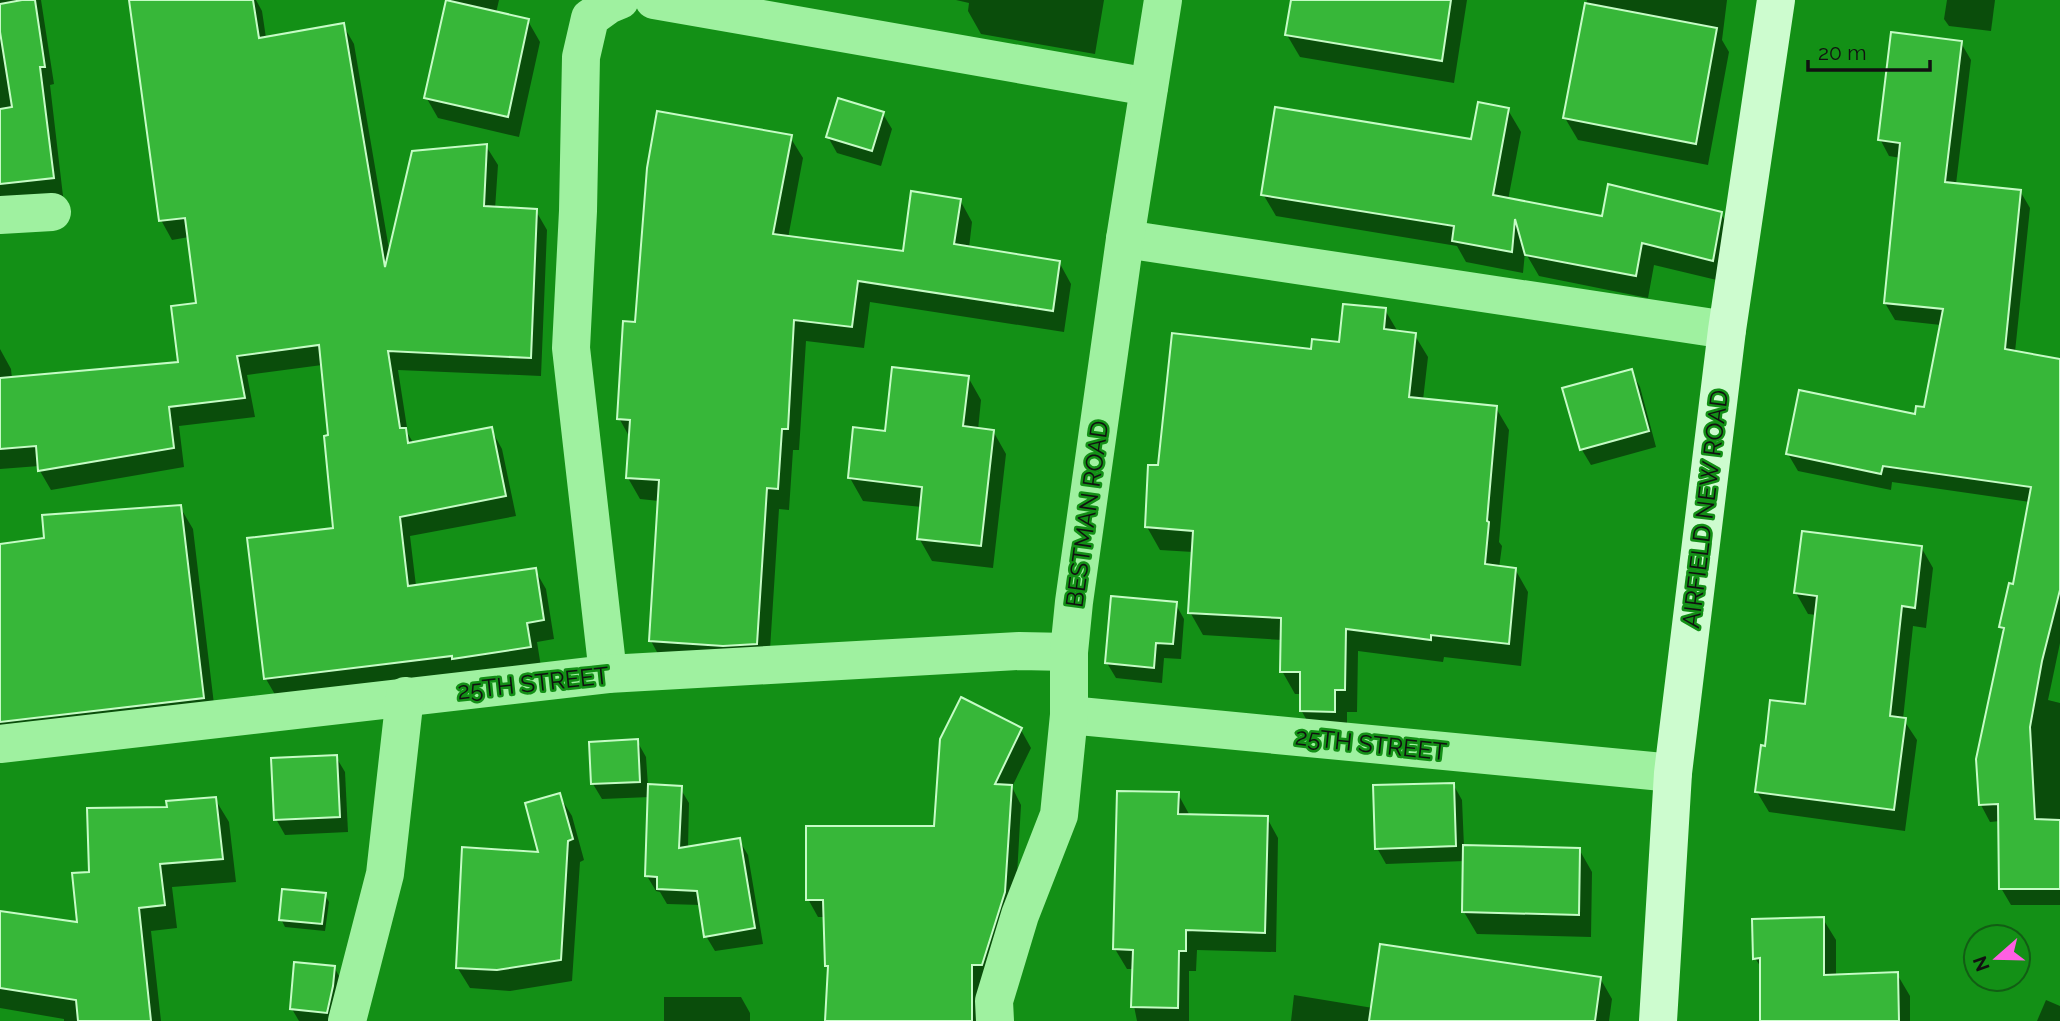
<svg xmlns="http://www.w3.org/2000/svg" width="2060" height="1021" font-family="Raleway,sans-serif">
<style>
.shadow{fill:#0007}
.building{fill:#37b739;stroke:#c6fcc6;stroke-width:2}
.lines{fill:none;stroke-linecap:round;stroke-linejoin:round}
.street{stroke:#9ff1a0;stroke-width:38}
.secondary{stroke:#cdfccf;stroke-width:38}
.labels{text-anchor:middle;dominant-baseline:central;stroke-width:5;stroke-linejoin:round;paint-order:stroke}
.street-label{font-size:24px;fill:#111;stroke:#139016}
</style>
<rect width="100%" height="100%" fill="#139016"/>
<!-- shadow -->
<g class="shadow">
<polygon points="0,0 41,0 54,84 50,85 63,196 0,203"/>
<polygon points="130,0 256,0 262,11 266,38 343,25 354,44 390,255 486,146 498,165 495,209 536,211 547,230 541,376 398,370 408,434 414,444 491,429 502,449 516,516 410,536 416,586 535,570 546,589 554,639 537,642 541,667 277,698 266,679 335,529 322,365 247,375 255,417 179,426 184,467 51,490 40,471 39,466 0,469 0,349 11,369 12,379 180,363 198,304 189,237 172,240 161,220"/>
<polygon points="448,0 499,0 496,13 528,21 540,42 519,137 438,118 426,97"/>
<polygon points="956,0 1104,0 1095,54 981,34 968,11 969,3"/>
<polygon points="1293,0 1467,0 1454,83 1300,57 1287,35"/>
<polygon points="1587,0 1727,0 1722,40 1729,52 1708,165 1578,140 1565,118"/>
<polygon points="1947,0 1995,0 1991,31 1949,26 1944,19"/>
<polygon points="1961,43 1971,60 1956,184 2020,191 2030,208 2015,352 2060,361 2060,643 2048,700 2060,703 2060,905 2011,905 2001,888 2000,821 1990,822 1981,805 1978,760 2004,633 2001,627 2015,586 2030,502 1892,482 1891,490 1798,471 1788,454 1916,416 1925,409 1941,325 1895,320 1885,303 1901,158 1889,156 1880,139"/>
<polygon points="1508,110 1521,132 1508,200 1603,218 1721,214 1734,236 1725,282 1654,265 1648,298 1539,276 1525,252 1523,273 1466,262 1457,246 1276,216 1263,194 1472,141"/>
<polygon points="883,114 892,129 881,166 837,153 828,137"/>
<polygon points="790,137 803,158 788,238 904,253 960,200 972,222 969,248 1059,262 1071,284 1064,332 870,302 864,348 806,341 799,450 793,450 789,510 779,509 769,665 663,663 651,641 659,501 640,499 628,478 630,438 619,418 637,324"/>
<polygon points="1385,310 1398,332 1414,334 1428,357 1423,400 1496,408 1509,430 1499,542 1502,546 1499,568 1515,569 1528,592 1521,666 1444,657 1443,662 1358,651 1357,712 1347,712 1347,734 1314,733 1301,710 1301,694 1295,694 1282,671 1282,640 1203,635 1190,612 1193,552 1160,550 1147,527 1160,467 1313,351 1341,344"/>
<polygon points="1631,371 1640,387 1656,447 1591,465 1582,450 1565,389"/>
<polygon points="968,377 981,400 978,430 993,431 1006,454 993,568 932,561 919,538 922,507 863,501 850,478 887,433"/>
<polygon points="180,507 193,529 216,721 0,748 0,546 46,540"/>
<polygon points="1921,547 1933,568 1926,628 1913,626 1903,719 1917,740 1905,831 1769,812 1757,792 1766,748 1806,706 1817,615 1808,614 1796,593"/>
<polygon points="1175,603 1184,619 1181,659 1164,658 1162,683 1116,678 1107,663"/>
<polygon points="1021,730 1031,748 1012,787 1021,805 1015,911 981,1021 827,1021 829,971 826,966 825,917 818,917 808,899 936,827"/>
<polygon points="637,741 646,757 648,786 680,788 689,803 688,848 739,840 748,855 763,944 715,951 706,936 701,905 667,904 660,892 656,891 647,876 650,797 602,799 593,784"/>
<polygon points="336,757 345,772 348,832 285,835 276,819"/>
<polygon points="1453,784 1462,800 1464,847 1579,849 1592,872 1591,937 1477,934 1464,912 1465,861 1386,864 1377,848"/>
<polygon points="1178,794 1189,814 1267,818 1278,838 1276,952 1197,950 1196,971 1189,971 1189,1021 1137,1021 1133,1001 1134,969 1127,969 1115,949"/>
<polygon points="559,795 572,816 584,860 580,862 572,981 510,991 470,988 457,967 540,854"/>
<polygon points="215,799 229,822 236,882 172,887 177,928 151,931 161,1021 64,1021 64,1019 0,1008 0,912 79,924 90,873 168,809"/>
<polygon points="325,895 329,902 325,931 285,927 281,919"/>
<polygon points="1823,919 1836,940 1836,976 1897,974 1910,996 1910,1021 1762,1021 1762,969 1755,958"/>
<polygon points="334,967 343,983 337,1021 299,1021 292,1009"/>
<polygon points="1600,978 1612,999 1609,1021 1291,1021 1294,995 1373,1008"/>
<polygon points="664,997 741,997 750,1013 750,1021 664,1021"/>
<polygon points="2046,1000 2060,1006 2060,1021 2037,1021"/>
</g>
<!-- building -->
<g class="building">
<polygon points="22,0 35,0 45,67 40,67 54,178 0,184 0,109 12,107 0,32 0,4"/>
<polygon points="129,0 253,0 259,38 344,23 385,267 412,151 487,144 484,206 537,209 531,358 388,351 400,428 406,428 408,443 492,427 506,496 400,517 408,586 536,568 544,620 527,623 531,647 452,659 452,656 264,679 247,538 333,528 324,436 328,435 319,345 237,356 245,398 169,407 174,448 38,471 36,446 0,449 0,378 178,362 171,306 196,303 185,218 159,221"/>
<polygon points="446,0 529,19 508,117 424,98"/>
<polygon points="1291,0 1451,0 1442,61 1285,35"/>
<polygon points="1585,3 1717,28 1696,144 1563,118"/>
<polygon points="1891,32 1962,41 1945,182 2021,190 2005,349 2060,359 2060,590 2042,661 2030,727 2035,819 2060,820 2060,889 1999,889 1998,804 1979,805 1976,759 2004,628 1999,627 2009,583 2013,584 2031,487 1883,466 1881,474 1786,454 1799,390 1915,414 1916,406 1924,407 1943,309 1884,303 1900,143 1878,140"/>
<polygon points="838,98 884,112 872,151 826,137"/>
<polygon points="1478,102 1509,108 1493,195 1602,216 1608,184 1722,212 1713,261 1642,243 1636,276 1525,255 1515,219 1512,252 1452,241 1454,226 1261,195 1275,107 1471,139"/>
<polygon points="657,111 792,135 773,234 903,251 911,191 961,199 954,244 1060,261 1053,311 858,281 852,327 794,320 788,429 782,429 778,489 767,488 757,644 723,646 649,641 659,480 626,478 630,420 617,419 623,321 635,322 647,168"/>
<polygon points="1343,304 1386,308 1384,329 1416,333 1409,397 1497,406 1487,521 1489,522 1485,564 1516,568 1509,644 1431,635 1431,640 1346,629 1345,690 1335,690 1335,712 1300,711 1300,672 1280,672 1281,618 1188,613 1193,531 1145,527 1148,465 1158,465 1172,333 1311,349 1312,339 1339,342"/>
<polygon points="892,367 969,376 963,426 994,430 981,546 917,539 922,487 848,478 853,427 885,431"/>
<polygon points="1632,369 1649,431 1580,450 1562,388"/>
<polygon points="181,505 204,698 0,722 0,544 44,538 42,515"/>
<polygon points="1802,531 1922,546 1915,608 1902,606 1890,716 1906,718 1894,810 1755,792 1761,745 1765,746 1770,700 1805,704 1817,596 1794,593"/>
<polygon points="1111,596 1177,602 1173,644 1156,643 1154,668 1105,663"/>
<polygon points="961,697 1022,728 995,784 1012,785 1005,892 982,965 972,965 972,1021 825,1021 828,966 825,966 823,900 806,900 806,826 934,826 940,739"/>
<polygon points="638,739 640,782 591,784 589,742"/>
<polygon points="337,755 340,817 274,820 271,758"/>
<polygon points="1454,783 1456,846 1375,849 1373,785"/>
<polygon points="648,784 682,786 679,848 740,838 755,928 704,937 697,891 657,889 657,877 645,876"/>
<polygon points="1117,791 1179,792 1178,814 1268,816 1265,933 1186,930 1186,951 1179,951 1178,1008 1131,1007 1133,950 1113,949"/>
<polygon points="560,793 573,839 568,841 561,960 497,970 456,968 462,847 538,852 525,803"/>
<polygon points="216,797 223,859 160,864 165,905 139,908 151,1021 78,1021 76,1000 0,988 0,911 77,922 72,873 89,872 87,808 167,807 166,801"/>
<polygon points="1463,845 1580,848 1579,915 1462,912"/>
<polygon points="282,889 326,893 322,924 279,920"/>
<polygon points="1824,917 1824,975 1898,972 1899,1021 1760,1021 1760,958 1753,959 1752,919"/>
<polygon points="1380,944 1601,977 1595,1021 1369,1021"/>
<polygon points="294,962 335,966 333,986 327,1013 290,1009"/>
</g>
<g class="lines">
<!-- street -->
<g class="street">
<polyline points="654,0 1149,87"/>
<polyline points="0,215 52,212"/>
<polyline points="1125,239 1727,330"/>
<polyline points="608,674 571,348 578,211 581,57 590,18 608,5 620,0"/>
<polyline points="1069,715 1673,773"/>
<polyline points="0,744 608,674 1019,651 1069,652"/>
<polyline points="347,1021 385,874 405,696"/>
<polyline points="995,1021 994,1001 1020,915 1059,815 1069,715 1069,652 1074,602 1125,239 1163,0"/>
</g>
<!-- secondary -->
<polyline class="secondary" points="1658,1021 1673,773 1727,330 1776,0"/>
</g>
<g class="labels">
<!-- street labels -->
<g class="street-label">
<text transform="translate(1705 509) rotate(-83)">AIRFIELD NEW ROAD</text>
<text transform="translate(1087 514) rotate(-82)">BESTMAN ROAD</text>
<text transform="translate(533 683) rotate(-6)">25TH STREET</text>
<text transform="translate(1371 744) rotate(6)">25TH STREET</text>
</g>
</g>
<!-- north arrow -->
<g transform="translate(1997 958) rotate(250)"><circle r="33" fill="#139016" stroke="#125d14" stroke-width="2"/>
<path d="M0-5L12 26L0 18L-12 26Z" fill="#ff5fe3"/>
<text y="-10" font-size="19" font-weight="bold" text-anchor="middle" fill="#111111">N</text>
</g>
<!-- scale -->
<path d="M1808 60v10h122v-10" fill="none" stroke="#111111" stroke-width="3.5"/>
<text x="1818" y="60" font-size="21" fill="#111111" stroke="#139016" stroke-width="5" paint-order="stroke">20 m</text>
</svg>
